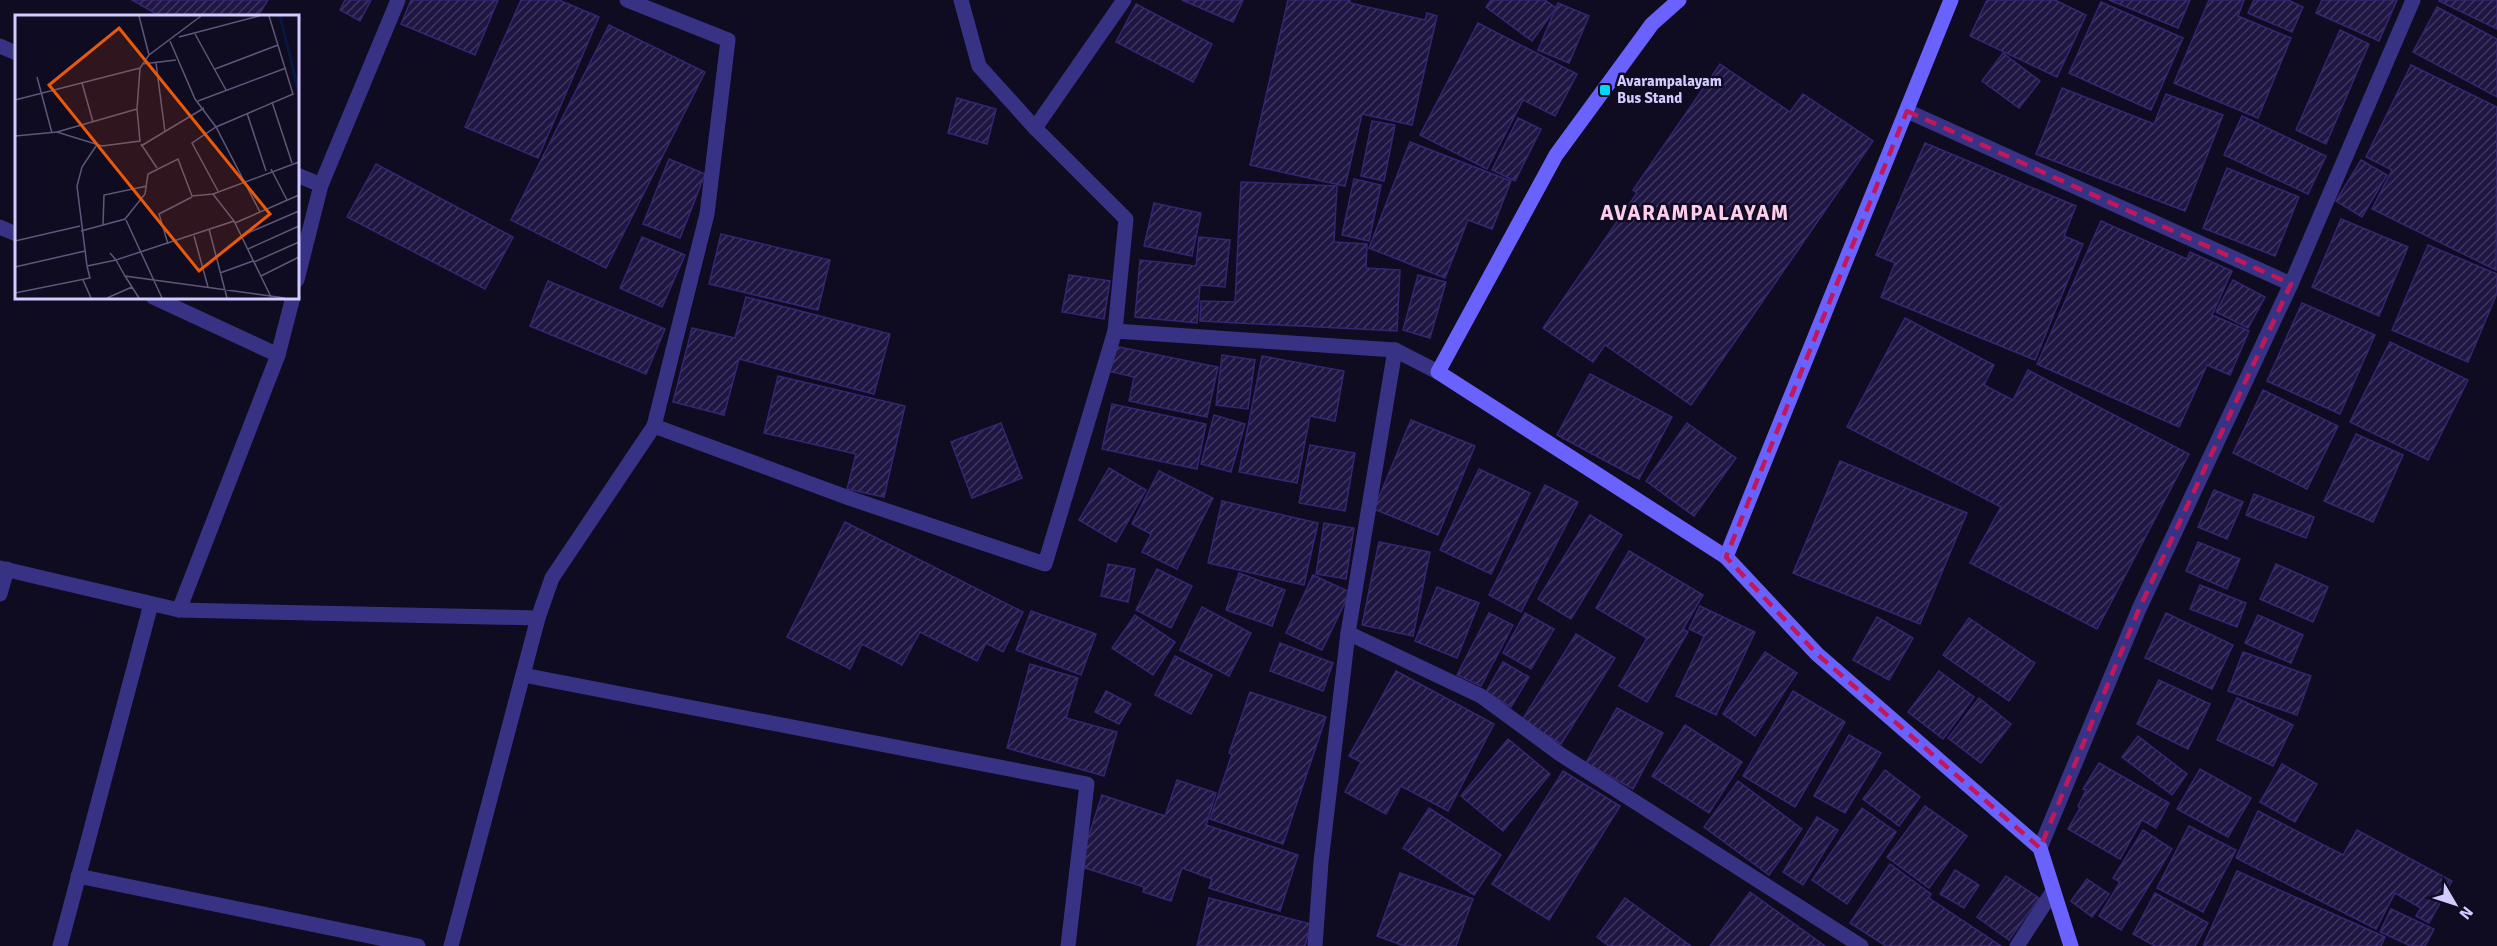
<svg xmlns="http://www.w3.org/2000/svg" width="2497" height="946" font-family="Signika,sans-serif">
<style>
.building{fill:url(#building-hatch);stroke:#362671;stroke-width:1.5}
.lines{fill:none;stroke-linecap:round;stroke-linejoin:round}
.street{stroke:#373284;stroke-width:15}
.secondary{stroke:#6962ff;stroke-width:15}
.marked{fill:none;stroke:#c2185b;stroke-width:4.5;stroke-dasharray:12 8;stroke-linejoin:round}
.poi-dot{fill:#00d8f6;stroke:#0f0b21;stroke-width:2}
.labels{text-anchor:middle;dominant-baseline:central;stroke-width:5;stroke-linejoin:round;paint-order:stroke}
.poi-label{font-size:15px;font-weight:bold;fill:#d2cbff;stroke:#0f0b21;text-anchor:start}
.district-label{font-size:21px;font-weight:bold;letter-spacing:1.5px;fill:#ffcdec;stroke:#0f0b21}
.inset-river{fill:none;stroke:#051940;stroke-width:3}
.inset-road{fill:none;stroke:#5d587a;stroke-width:1.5}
.view{fill:#e8590c;fill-opacity:0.15;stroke:#e8590c;stroke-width:3}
.inset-edge{fill:none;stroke:#d2cbff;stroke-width:3}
</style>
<defs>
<pattern id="building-hatch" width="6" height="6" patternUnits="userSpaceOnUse" patternTransform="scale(1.5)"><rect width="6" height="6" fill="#201643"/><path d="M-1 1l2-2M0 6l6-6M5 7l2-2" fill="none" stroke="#40375f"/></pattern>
</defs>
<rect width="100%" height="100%" fill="#0f0b21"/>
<!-- building -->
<g class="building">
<polygon points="132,0 268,0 258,16 160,16"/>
<polygon points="345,0 371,0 360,21 340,10"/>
<polygon points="411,0 498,0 475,55 401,24"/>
<polygon points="521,0 559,0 599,17 538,158 465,127"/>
<polygon points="1182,0 1243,0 1233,22"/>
<polygon points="1288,0 1350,0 1350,3 1425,20 1427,13 1437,16 1412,125 1362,114 1345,186 1250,165"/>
<polygon points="1491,0 1545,0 1556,8 1532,41 1486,7"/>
<polygon points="1987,0 2055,0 2086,15 2057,77 1970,36"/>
<polygon points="2109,0 2190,0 2178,28"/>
<polygon points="2209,0 2244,0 2238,16 2291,38 2258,118 2174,83"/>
<polygon points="2254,0 2288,0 2303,7 2292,32 2248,13"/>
<polygon points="2322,0 2397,0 2379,41 2316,13"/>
<polygon points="2497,0 2497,29 2439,1 2439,0"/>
<polygon points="2101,2 2183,38 2151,110 2069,73"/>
<polygon points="1558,3 1589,16 1569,63 1538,50"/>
<polygon points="1136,4 1212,44 1193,82 1116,42"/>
<polygon points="2437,7 2497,39 2497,97 2413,52"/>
<polygon points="1478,23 1577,74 1555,116 1523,100 1487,169 1420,135"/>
<polygon points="609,25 705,72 606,268 511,220"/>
<polygon points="2340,30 2369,44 2326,144 2296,130"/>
<polygon points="2003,53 2040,81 2019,108 1982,81"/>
<polygon points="1720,64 1790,112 1803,94 1873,141 1691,405 1605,345 1593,362 1543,328 1637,193 1633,190"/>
<polygon points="2411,65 2497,107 2496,270 2372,209 2392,170 2366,157"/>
<polygon points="2062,88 2154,124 2166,94 2223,115 2185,211 2036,154"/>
<polygon points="957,98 996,109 987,144 948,133"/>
<polygon points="2242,116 2326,156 2308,194 2224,155"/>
<polygon points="1518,118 1541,129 1515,181 1492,170"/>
<polygon points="1372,121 1395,125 1384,181 1361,176"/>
<polygon points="1410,142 1511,181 1492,229 1468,220 1445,278 1369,248"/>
<polygon points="1925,143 2076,206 2064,236 2083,244 2035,360 1881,297 1895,263 1876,255"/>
<polygon points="669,159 705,174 680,238 643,224"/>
<polygon points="2361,160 2387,175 2362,217 2336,201"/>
<polygon points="376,164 513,237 485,289 347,217"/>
<polygon points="2227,168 2299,197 2275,256 2203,228"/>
<polygon points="1354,179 1381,185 1369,241 1342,235"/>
<polygon points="1241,182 1337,186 1334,242 1367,244 1366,268 1400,270 1397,331 1200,321 1201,301 1235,302"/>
<polygon points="1154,203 1201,213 1192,256 1144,246"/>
<polygon points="2341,219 2408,247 2379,316 2312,287"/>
<polygon points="2101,221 2187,259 2190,252 2232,271 2212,315 2249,331 2230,375 2207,365 2179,427 2037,364"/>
<polygon points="721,234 830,260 818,310 709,284"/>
<polygon points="642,237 685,255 662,307 620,288"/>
<polygon points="1199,237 1230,240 1225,287 1200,285 1197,323 1135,317 1140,260 1196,266"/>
<polygon points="2428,245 2497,274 2497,293 2468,362 2392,330"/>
<polygon points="1069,275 1110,281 1104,319 1062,312"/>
<polygon points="1418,275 1446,282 1430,338 1403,330"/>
<polygon points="2233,280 2265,297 2248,328 2216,312"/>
<polygon points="548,281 665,329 646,374 530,326"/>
<polygon points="746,297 890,334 874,394 739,359 724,415 673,402 692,328 735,338"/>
<polygon points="2302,303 2375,335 2340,414 2267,381"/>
<polygon points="1905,318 1994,365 1984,385 2013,400 2028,370 2189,454 2097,629 1970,563 2001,507 1847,427"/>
<polygon points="2390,342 2468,380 2428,460 2350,422"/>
<polygon points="1114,346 1218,367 1207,417 1129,401 1134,377 1108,371"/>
<polygon points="1222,355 1255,360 1248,409 1216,405"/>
<polygon points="1262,356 1344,371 1335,421 1310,416 1297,483 1239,472"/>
<polygon points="1590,374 1672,417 1639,479 1557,435"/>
<polygon points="778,376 905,406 884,497 847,489 856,454 764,433"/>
<polygon points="2263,390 2338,426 2307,489 2233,453"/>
<polygon points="1112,404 1206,424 1197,469 1102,449"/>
<polygon points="1214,415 1245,424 1231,472 1201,464"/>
<polygon points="1411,420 1475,446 1438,535 1374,509"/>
<polygon points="1001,423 1022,478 972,498 951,442"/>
<polygon points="1687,423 1736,458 1694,516 1646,481"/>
<polygon points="2356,434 2403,455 2373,522 2324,501"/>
<polygon points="1310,445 1355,453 1345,511 1299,503"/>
<polygon points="1840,461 1967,513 1920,624 1793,573"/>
<polygon points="1109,468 1146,490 1116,542 1079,520"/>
<polygon points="1479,469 1530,493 1491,574 1440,550"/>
<polygon points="1159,471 1213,498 1177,569 1142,552 1151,534 1132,524"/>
<polygon points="1545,485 1578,502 1521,612 1489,595"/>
<polygon points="2214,490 2243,502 2227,539 2198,527"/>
<polygon points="2254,494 2314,517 2306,538 2246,515"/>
<polygon points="1222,501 1318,523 1304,585 1208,563"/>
<polygon points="1590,515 1622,535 1571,619 1538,599"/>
<polygon points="845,522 1023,612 1003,652 986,643 977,661 920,632 902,665 862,644 850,669 787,637"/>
<polygon points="1324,523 1354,528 1346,579 1316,574"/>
<polygon points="1379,542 1430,552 1413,636 1362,625"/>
<polygon points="2198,542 2240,559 2227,589 2186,571"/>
<polygon points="1629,551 1703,595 1683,629 1688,632 1647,702 1619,686 1647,638 1596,608"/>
<polygon points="1108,564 1135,569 1128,602 1101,596"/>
<polygon points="2276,564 2328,587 2313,622 2260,599"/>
<polygon points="1157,569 1192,586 1171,628 1136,610"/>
<polygon points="1239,573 1285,590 1272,626 1226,610"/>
<polygon points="1313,575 1350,592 1322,650 1286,633"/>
<polygon points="2200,585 2246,603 2237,627 2190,609"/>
<polygon points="1437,587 1479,603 1457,658 1415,641"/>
<polygon points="1700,606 1755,632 1716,715 1676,696 1704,636 1689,629"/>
<polygon points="1202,607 1251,633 1229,676 1180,650"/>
<polygon points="1031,611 1096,634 1081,675 1016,650"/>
<polygon points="1489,613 1513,625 1481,686 1457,675"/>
<polygon points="1525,613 1554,629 1531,669 1503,653"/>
<polygon points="2166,613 2233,645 2212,689 2145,658"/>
<polygon points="1135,615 1175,642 1153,675 1112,648"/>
<polygon points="2258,615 2303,635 2291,663 2245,643"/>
<polygon points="1877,617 1913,638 1889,680 1853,660"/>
<polygon points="1969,618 2035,663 2009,701 1943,655"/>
<polygon points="1576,634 1615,658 1561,744 1522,720"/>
<polygon points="1280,643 1333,663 1323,691 1270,671"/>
<polygon points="1765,652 1797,673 1755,736 1723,714"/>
<polygon points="2243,652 2311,676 2297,715 2228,691"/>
<polygon points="1175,656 1212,675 1191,714 1155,695"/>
<polygon points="1503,662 1529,677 1511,707 1486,692"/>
<polygon points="1030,664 1078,678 1066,718 1117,732 1104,776 1007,748"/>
<polygon points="1396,671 1494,724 1448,811 1401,786 1386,814 1345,792 1361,762 1349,756"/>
<polygon points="1939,671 1974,697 1943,739 1908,712"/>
<polygon points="2159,680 2210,704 2188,749 2137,724"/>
<polygon points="1106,691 1131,704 1119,724 1095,712"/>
<polygon points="1793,691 1845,722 1795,807 1743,776"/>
<polygon points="1250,692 1326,717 1283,844 1210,819 1232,754 1229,753"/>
<polygon points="1979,698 2011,724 1981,763 1948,738"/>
<polygon points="2237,698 2293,725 2273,766 2217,740"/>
<polygon points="1617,708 1663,733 1633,789 1586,763"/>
<polygon points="1685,725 1742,762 1709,813 1652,776"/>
<polygon points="1849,735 1881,753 1845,813 1814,796"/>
<polygon points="2138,736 2187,774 2172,795 2122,757"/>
<polygon points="1508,739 1550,774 1503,831 1461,796"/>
<polygon points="2099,763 2169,803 2156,828 2142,820 2120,859 2068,829 2080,808 2078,806 2086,790 2083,789"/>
<polygon points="2282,764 2317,784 2295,822 2260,802"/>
<polygon points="2200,769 2251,798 2228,837 2177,809"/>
<polygon points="1885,770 1920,797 1899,826 1863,799"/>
<polygon points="1563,771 1620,806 1549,920 1492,884"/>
<polygon points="1177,780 1216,793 1206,825 1298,855 1280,911 1209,888 1212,879 1182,868 1171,901 1143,892 1144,887 1079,866 1102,795 1165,816"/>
<polygon points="1738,781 1802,829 1769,875 1704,827"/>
<polygon points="1925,806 1967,836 1929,888 1887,857"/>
<polygon points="1429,808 1501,855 1474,895 1403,848"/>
<polygon points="1862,808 1896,832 1847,904 1812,880"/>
<polygon points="2258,811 2343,855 2357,830 2452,881 2429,923 2416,916 2421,908 2395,893 2376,929 2236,858"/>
<polygon points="1817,817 1838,830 1803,885 1783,872"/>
<polygon points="2189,826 2236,850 2203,912 2157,888"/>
<polygon points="2143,830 2172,849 2121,930 2099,916 2120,882 2113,878"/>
<polygon points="1890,864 1931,894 1929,898 2001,946 1886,946 1850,923"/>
<polygon points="1955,870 1979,885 1964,908 1940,894"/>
<polygon points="2237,871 2385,937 2381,946 2203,946"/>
<polygon points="1400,873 1473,899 1456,946 1404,946 1377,936"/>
<polygon points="2006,876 2039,898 2009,940 1977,917"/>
<polygon points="2087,879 2109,894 2092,917 2071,901"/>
<polygon points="1750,892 1825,946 1710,946"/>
<polygon points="2155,893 2208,923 2195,946 2155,946 2133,934"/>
<polygon points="1209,898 1311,924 1305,946 1197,946"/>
<polygon points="1625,898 1691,946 1609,946 1597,937"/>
<polygon points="2391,909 2434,929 2425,946 2411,946 2380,932"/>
</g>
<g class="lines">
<!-- street -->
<g class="street">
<polyline points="627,0 728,40 707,214 654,426"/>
<polyline points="0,46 16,53"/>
<polyline points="1907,111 2291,284"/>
<polyline points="1035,128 1124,0"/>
<polyline points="297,175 321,185"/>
<polyline points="0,227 16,234"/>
<polyline points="297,280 321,185 398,0"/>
<polyline points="153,297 278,355"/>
<polyline points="293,297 278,355 179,610 538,618 552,578 654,426 849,498 1045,564 1115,331 1126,219 1035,128 979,66 961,0"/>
<polyline points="1115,331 1395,350 1438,372"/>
<polyline points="0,568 179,610"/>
<polyline points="0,594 7,569"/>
<polyline points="1348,633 1481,696 1560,754 1861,946"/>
<polyline points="523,675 1087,784 1068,946"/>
<polyline points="2040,848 2139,609 2291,284 2413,0"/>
<polyline points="78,876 418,946"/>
<polyline points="60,946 151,604"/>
<polyline points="451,946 538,618"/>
<polyline points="1315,946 1321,862 1348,633 1395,350"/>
<polyline points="2017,946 2053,891"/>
</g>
<!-- secondary -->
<g class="secondary">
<polyline points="1679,0 1652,24 1556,155 1438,372 1726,557 1817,654 2040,848 2071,946"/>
<polyline points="1726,557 1951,0"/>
</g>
</g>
<!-- marked area -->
<path class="marked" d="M1907 111 2291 284 2139 609 2040 848 1817 654 1726 557Z"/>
<!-- markers -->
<rect class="poi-dot" x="1599" y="84" width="12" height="12" rx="3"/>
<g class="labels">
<!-- poi labels -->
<g class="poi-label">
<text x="1617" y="81">Avarampalayam<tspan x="1617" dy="17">Bus Stand</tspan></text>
</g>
<!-- district labels -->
<g class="district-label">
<text x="1695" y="213">AVARAMPALAYAM</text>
</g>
</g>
<!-- overview -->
<g transform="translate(15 15)">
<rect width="284" height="284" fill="#0f0b21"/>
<path class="inset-river" d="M265 1 284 78"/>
<path class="inset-road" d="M124 1 134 40M180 19 211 75M164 22 244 1M155 26 180 84 201 112 245 197M141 48 150 117M127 49 161 45M200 54 263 30M22 62 37 118M67 68 78 107M0 85 125 53M183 86 271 53M257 87 277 148M232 98 251 156M42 117 122 94M0 121 42 117 87 131 125 126 122 94 125 53 134 40 186 1M126 129 142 153M81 131 67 152 62 171 72 251 101 245 110 261 270 283M126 131 189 93M256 154 272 185M203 176 177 128 201 112 278 79 254 1M198 179 284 147M111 205 147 283M219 206 256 282M220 208 284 180M88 210 89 180 132 171M194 214 212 283M66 216 110 204 130 179 133 159 163 144 177 181 198 179 219 206 101 245 95 238M179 221 193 272M226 221 284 196M0 226 65 211M153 229 144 199 177 182M233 234 284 211M239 247 284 227M0 252 70 236M205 258 238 246M110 261 124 283M246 261 284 242M68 265 76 283M0 278 75 263 72 251M92 283 117 272"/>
<path class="view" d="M104 13 255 199 184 256 34 70Z"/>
<rect width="284" height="284" class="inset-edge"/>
</g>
<!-- north arrow -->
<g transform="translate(2455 904) rotate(129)" stroke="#0f0b21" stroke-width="4.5" paint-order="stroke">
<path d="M0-4.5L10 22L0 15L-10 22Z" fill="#d2cbff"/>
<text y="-9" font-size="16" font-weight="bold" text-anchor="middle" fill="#d2cbff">N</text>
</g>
</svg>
